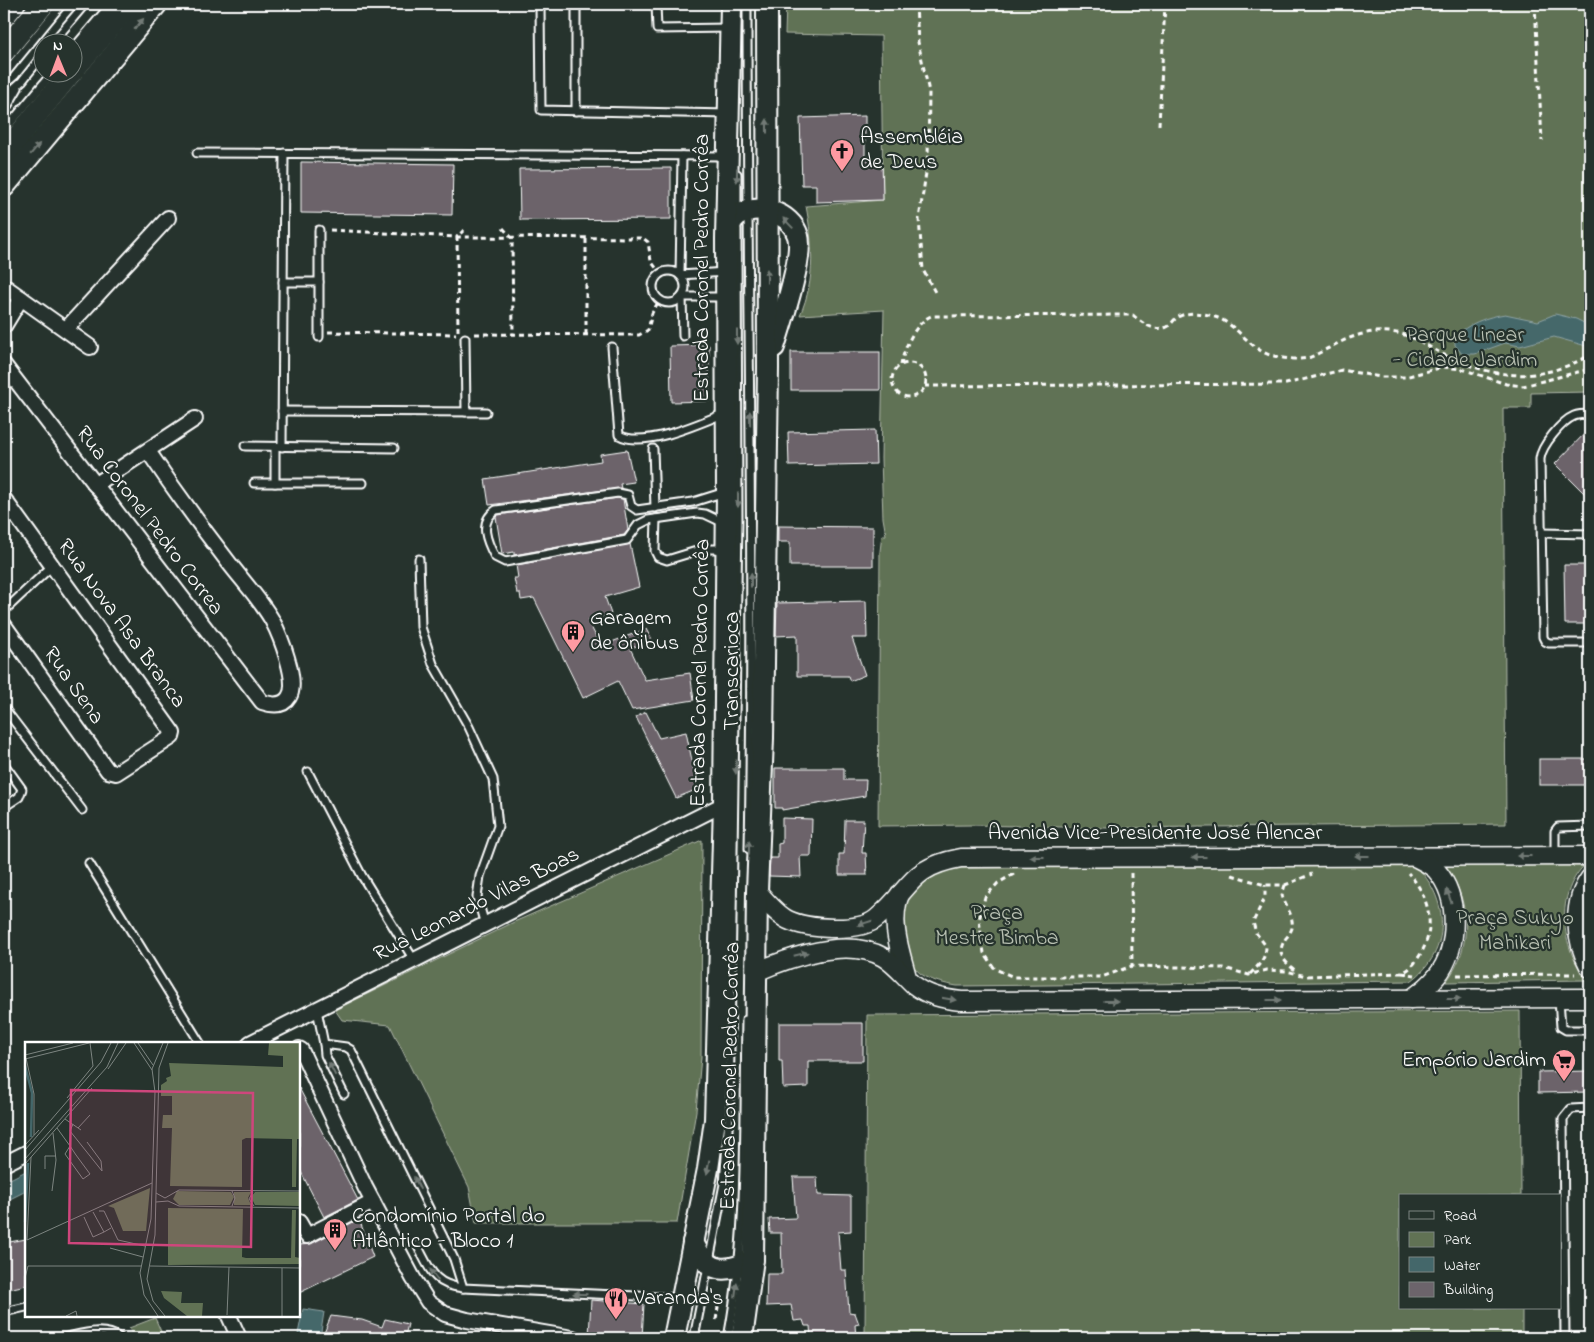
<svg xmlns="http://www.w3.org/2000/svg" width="1594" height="1342" font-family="'Indie Flower',sans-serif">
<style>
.green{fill:#617254;stroke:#b0b8aa}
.water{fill:#44676a;stroke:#8fa4a6}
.building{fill:#6c646b;stroke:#fff}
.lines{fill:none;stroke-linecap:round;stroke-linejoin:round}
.service-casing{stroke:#fff;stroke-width:11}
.minor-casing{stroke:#fff;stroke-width:18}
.tertiary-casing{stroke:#fff;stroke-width:21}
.secondary-casing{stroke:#fff;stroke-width:24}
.primary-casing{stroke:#fff;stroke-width:25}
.trunk-casing{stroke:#fff;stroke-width:26}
.path{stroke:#fff;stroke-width:3;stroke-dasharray:5 4;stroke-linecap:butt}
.service{stroke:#26332d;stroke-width:7}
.minor{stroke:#26332d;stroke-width:14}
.tertiary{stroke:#26332d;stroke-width:18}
.secondary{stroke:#26332d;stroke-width:20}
.primary{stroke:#26332d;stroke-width:21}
.trunk{stroke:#26332d;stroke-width:22}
.oneway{fill:#727a76}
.labels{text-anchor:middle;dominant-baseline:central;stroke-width:4.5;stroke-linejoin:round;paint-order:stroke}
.poi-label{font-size:22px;fill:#fff;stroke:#26332d;text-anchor:start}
.street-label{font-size:22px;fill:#fff;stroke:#26332d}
.park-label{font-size:22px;fill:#b8c0b2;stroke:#26332d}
.inset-river{fill:none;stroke:#44676a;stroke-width:2.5}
.inset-road{fill:none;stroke:#7d8581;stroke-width:1}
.view{fill:#ce467c;fill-opacity:0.15;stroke:#ce467c;stroke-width:2.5}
.inset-edge{fill:none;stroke:#fff;stroke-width:2.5}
</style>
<rect width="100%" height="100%" fill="#26332d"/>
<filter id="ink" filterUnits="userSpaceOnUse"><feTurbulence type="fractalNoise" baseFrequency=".02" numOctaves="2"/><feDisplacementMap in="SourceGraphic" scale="10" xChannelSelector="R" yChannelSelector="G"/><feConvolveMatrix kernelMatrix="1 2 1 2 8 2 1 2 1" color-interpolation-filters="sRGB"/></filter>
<g filter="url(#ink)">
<!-- green -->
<g class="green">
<path d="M786 4H1590V392L1531 393V408H1503L1506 824 1108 828 972 825 878 826 880 551 882 535H886L883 518 881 458 884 310 800 315C816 279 813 243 806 206L883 200 881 36 785 34Z"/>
<polygon points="702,840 701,1057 696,1111 677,1223 476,1223 469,1187 390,1025 342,1020 335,1010 514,922"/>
<path d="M1588 862C1553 892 1561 948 1587 980L1446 982C1474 946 1471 899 1444 864Z"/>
<path d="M1415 865C1450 899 1452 951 1411 981L957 986C945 984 932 981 921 974 900 958 897 913 911 892 918 880 933 874 945 868Z"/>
<polygon points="1520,1011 1521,1196 1400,1196 1400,1308 1522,1308 1522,1338 865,1338 867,1015"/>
<polygon points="155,1318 164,1338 134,1338 129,1328"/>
</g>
<!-- water -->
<g class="water">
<path d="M1505 314 1538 321 1555 314 1576 319 1590 326V347L1554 337 1520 346 1505 343 1475 354H1462L1455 345V338C1467 323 1487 317 1505 314Z"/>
<polygon points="26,1171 26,1191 6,1201 4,1182"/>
<polygon points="303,1309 324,1312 320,1338 298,1334"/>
</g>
<!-- building -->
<g class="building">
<polygon points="865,116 865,160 882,159 883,200 816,202 816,185 802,185 800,118"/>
<polygon points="301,162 453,164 452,215 301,213"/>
<polygon points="671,168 671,219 520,220 519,169"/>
<polygon points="709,345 709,401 671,402 670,346"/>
<rect x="791" y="352" width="89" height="38"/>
<polygon points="1590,428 1590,499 1555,464"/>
<polygon points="875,430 876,464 789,466 788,432"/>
<polygon points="627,450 634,482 620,484 621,488 489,505 485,479 601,461 600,454"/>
<polygon points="618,498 623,499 628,530 624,535 514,555 514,552 502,554 496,517 498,515"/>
<polygon points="778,526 873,527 873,566 790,566 790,542 778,542"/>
<polygon points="630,544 639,587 605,597 611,614 588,621 601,646 646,629 653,642 630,648 645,680 690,673 694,700 632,710 618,681 583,698 534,598 521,600 520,593 517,593 514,578 518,578 516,565"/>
<polygon points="1564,565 1590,565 1590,624 1565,624"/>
<polygon points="866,601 867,638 852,638 865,675 850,681 848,676 797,676 797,635 776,636 777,603"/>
<polygon points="646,712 659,738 686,732 698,789 676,798 636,717"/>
<rect x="1539" y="759" width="51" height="26"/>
<polygon points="775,768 844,768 844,780 866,780 865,796 782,810 782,808 775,808"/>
<polygon points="782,818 812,819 811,856 800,856 801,877 769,876 770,858 778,858 778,844 782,843"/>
<polygon points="845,820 864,820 862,853 866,853 867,875 839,875 839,854 844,854"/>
<polygon points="779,1023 863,1023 863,1061 808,1061 808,1087 783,1088 782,1061 779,1061"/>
<polygon points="1590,1071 1590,1092 1538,1093 1538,1072"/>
<polygon points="299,1088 358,1200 324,1217 299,1168"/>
<polygon points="793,1177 817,1177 818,1195 851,1196 851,1231 838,1232 841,1270 846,1270 849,1312 855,1313 859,1324 855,1325 856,1338 811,1338 810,1326 805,1326 803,1320 794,1321 791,1305 766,1306 767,1274 782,1274 781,1233 770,1233 769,1219 796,1218"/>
<polygon points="359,1219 373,1257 299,1293 299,1245 311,1244"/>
<polygon points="26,1239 26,1285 4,1290 4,1243"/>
<polygon points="591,1300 644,1304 642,1338 589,1336"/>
<polygon points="331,1316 362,1320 382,1327 385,1319 408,1324 405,1336 407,1338 322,1338"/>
</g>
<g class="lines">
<!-- service casing -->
<g class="service-casing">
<g id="service">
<polyline points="540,4 541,110 728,114"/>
<polyline points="576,4 576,111"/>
<polyline points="656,4 657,29 730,28"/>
<path d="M747 4C747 285 754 567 749 849"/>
<polyline points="53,42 85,4"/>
<polyline points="72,50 111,4"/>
<polyline points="4,75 62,4"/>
<polyline points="4,97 22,81 42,56"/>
<polyline points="4,112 18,88"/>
<polyline points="4,131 53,72"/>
<polyline points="197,153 727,156"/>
<polyline points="682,156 680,275 726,272"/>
<polyline points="737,213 737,174"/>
<circle cx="669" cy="287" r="16"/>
<polyline points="283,282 319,282"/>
<polyline points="683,336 682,297 724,297"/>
<polyline points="319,337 319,230"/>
<polyline points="465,338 466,412"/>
<path d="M612 347 619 435C643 449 701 423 725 413"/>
<polyline points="282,411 486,412"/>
<polyline points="245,446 394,448"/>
<polyline points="275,447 275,483"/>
<polyline points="282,447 284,153"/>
<polyline points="653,449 655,508"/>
<polyline points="254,483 363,483"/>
<polyline points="656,519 655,551 658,557 667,560 703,549 725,549"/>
<path d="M724 523 705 514 697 513 648 520 638 525 627 540 505 562 495 557C487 542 478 522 496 510L618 493 628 495 631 506 637 510 693 502 725 492"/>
<polyline points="1542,533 1590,534"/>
<polyline points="419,559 421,627 433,664 469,727 493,779 498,826 480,876 477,897 485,925"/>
<polyline points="4,611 53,565"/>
<path d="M1589 643H1549L1545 641 1543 637 1540 459C1541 446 1562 421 1574 416 1579 414 1585 414 1590 414"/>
<polyline points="4,708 82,810"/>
<polyline points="4,764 22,789 19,797 4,807"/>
<polyline points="308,772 362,876 414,960"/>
<polyline points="1555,856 1555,831 1558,827 1590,826"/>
<polyline points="89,863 200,1043"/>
<polyline points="1559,999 1561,1027 1566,1030 1590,1030"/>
<polyline points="317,1010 324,1044 346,1047 351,1050 454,1259 463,1288 681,1298"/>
<polyline points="324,1044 325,1055 344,1094"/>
<path d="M417 1245C430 1269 433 1285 463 1288"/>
<polyline points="4,1312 26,1307"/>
<path d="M63 1338C82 1334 103 1326 120 1338"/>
<polyline points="694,1338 724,1184 729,1116 738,520 737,229"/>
<path d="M728 1338C748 1234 744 1126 746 1020"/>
<polyline points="1565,1338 1563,1119 1571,1109 1590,1108"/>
</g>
</g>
<!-- minor casing -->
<g class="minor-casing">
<g id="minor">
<polyline points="4,286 90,347"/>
<polyline points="4,326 21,298"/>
<polyline points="66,329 168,218"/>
<path d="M4 365 262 702C271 705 283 707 289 697 299 682 280 635 272 620 260 599 241 579 226 559 199 524 173 488 148 451"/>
<polyline points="95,485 195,419"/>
<polyline points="4,499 173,733 172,737 116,773 108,771 4,625"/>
<polyline points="250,1043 724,804"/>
<polyline points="299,1049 301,1050 365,1187 413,1278 428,1302 445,1314 467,1320 573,1338"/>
<polyline points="4,1164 26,1153"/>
<polyline points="299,1222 307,1236 373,1202"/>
<polyline points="229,1316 239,1338"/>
</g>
</g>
<!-- tertiary casing -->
<g class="tertiary-casing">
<g id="tertiary">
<path d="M1590 878C1571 904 1575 940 1590 968"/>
<path d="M757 891C766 901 776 914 788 920 807 929 860 933 877 918 913 888 907 868 961 858L1590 856"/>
<path d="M900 894C889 921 900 951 907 977"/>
<path d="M756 972C790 957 847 937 883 957 895 964 904 976 914 985 928 996 944 999 961 1001L1590 998"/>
<path d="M1411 999C1421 992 1430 985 1437 976 1459 948 1460 897 1436 870 1430 864 1420 860 1413 856"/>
</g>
</g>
<!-- secondary casing -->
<g class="secondary-casing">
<g id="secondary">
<path d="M727 236C729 228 731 220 737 216 757 202 791 212 798 236 804 256 781 324 774 347"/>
<path d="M693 1242C707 1273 725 1275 753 1259"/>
<polyline points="674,1338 708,1169 715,1120 724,804 727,491 726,239 731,4"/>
<polyline points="742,1338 753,1259 757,891 763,738 768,368 767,4"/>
</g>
</g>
<!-- primary casing -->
<g class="primary-casing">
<g id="primary">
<polyline points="4,16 14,4"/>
<polyline points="4,186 156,4"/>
</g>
</g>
<!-- trunk casing -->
<g class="trunk-casing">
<g id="trunk">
<polyline points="4,51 43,4"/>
<polyline points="72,71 129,4"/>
<polyline points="4,154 71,72"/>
</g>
</g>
<!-- path -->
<g class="path">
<polyline points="916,4 918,42 929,92 928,160 919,219 923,270 936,294"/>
<polyline points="1535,4 1542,141"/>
<polyline points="1159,125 1165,4"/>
<polyline points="503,228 512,238 513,334"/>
<polyline points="330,230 457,237 643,238 648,242 651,261 660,273"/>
<polyline points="458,331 457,237 466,228"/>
<polyline points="328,332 456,334"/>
<polyline points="475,334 639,335 648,330 652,313 660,299"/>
<polyline points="586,334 586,238"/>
<circle cx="909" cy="380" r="17"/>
<path d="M901 365C904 348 915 323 931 316L1133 315C1142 323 1153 332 1167 327 1171 325 1174 319 1178 317 1189 311 1204 313 1215 317 1238 324 1251 352 1274 356 1286 359 1297 360 1308 358 1315 356 1322 351 1329 348 1349 337 1367 330 1390 332 1414 334 1428 348 1449 357 1498 380 1542 382 1590 355"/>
<polyline points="925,386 1286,384 1342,370 1380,377 1405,377 1443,367 1462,369 1506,384 1523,386 1590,369"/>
<polyline points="1131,873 1132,966"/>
<path d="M1014 874 998 883 985 897 979 920 984 953 995 969 1014 977H1102L1132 966 1224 968 1249 975 1267 970 1286 971 1306 976 1401 973C1410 970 1415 963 1420 955 1437 928 1429 895 1408 873"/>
<polyline points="1232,875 1265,885 1285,885 1312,874"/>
<path d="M1285 885 1282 895C1285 906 1294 915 1292 928 1291 931 1289 935 1286 938 1275 954 1284 961 1297 972"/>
<polyline points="1402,973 1415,975"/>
<path d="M1250 974C1259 965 1266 959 1266 946L1256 933 1253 922 1265 897V885"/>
<polyline points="1457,975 1575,974"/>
<polyline points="716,1320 720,1294"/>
</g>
<!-- service -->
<use href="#service" class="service"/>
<!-- minor -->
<use href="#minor" class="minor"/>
<!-- tertiary -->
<use href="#tertiary" class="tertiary"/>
<!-- secondary -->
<use href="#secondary" class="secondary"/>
<!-- primary -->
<use href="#primary" class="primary"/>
<!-- trunk -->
<use href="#trunk" class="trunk"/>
</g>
<!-- one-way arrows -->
<defs><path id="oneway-solid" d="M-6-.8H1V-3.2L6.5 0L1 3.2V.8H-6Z" transform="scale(1.25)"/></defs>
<g class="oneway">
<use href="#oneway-solid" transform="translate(139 24) rotate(-50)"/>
<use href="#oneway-solid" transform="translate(767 126) rotate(-90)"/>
<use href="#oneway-solid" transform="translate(35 149) rotate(-50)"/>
<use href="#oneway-solid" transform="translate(737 175) rotate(91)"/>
<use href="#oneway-solid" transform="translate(788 223) rotate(-134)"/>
<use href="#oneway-solid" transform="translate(767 276) rotate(-90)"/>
<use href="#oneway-solid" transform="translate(737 337) rotate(90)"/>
<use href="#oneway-solid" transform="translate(750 418) rotate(-91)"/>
<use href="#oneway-solid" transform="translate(738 500) rotate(90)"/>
<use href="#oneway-solid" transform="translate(751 580) rotate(-90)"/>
<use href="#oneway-solid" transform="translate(736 767) rotate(91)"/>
<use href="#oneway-solid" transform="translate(749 848) rotate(-89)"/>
<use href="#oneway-solid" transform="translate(1362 856) rotate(180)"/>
<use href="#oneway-solid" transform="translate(1524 856) rotate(-180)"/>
<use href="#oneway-solid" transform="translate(1037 857) rotate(180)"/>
<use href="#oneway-solid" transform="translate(1199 857) rotate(180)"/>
<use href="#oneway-solid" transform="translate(1449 896) rotate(-110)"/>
<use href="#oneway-solid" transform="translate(865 923) rotate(163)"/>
<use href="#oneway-solid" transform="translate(801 954) rotate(-13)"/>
<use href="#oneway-solid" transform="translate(949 999) rotate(9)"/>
<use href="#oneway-solid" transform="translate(1454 999)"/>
<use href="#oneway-solid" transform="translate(1274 1000)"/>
<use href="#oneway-solid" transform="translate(1111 1001)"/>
<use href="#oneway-solid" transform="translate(332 1069) rotate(-117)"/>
<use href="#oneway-solid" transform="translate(708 1167) rotate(100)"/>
<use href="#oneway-solid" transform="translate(417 1183) rotate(-116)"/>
<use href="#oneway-solid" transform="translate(434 1275) rotate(-125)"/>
<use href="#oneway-solid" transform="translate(736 1290) rotate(-83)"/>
<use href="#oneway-solid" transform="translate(580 1294) rotate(-178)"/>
</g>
</g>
<!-- icons -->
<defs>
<g id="church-pin" transform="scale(1.25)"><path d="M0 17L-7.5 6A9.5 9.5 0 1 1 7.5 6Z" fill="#ff9aa2" stroke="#26332d"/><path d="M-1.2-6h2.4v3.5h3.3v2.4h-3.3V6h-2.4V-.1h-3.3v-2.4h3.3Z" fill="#111"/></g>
<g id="building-pin" transform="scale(1.25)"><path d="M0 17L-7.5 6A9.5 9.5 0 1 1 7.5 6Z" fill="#ff9aa2" stroke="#26332d"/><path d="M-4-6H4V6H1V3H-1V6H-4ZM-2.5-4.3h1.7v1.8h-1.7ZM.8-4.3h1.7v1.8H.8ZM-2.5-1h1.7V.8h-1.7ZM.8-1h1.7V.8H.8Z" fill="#111"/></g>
<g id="supermarket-pin" transform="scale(1.25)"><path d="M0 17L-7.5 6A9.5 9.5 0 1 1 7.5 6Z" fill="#ff9aa2" stroke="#26332d"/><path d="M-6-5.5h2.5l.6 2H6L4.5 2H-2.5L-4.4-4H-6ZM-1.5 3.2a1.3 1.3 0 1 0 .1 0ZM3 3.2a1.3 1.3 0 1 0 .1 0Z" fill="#111"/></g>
<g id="restaurant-pin" transform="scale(1.25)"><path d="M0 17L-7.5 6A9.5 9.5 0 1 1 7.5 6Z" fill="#ff9aa2" stroke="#26332d"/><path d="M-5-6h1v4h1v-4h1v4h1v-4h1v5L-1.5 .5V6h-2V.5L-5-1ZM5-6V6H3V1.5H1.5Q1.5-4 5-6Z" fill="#111"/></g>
</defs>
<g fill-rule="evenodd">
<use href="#church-pin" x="842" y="151"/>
<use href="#building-pin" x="573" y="632"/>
<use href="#supermarket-pin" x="1564" y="1061"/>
<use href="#building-pin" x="335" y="1230"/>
<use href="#restaurant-pin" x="616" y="1299"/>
</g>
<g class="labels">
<!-- poi labels -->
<g class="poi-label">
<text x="860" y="138">Assembléia<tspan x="860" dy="25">de Deus</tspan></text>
<text x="590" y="619">Garagem<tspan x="590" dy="25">de ônibus</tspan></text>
<text x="1546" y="1061" text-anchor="end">Empório Jardim</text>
<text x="352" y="1217">Condomínio Portal do<tspan x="352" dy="25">Atlântico - Bloco 1</tspan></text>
<text x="634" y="1299">Varanda's</text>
</g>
<!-- street labels -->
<g class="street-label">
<text transform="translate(703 268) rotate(-90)">Estrada Coronel Pedro Corrêa</text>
<text transform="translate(149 521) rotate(53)">Rua Coronel Pedro Correa</text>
<text transform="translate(121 624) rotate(54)">Rua Nova Asa Branca</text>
<text transform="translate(733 671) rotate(-90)">Transcarioca</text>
<text transform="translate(701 673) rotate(-89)">Estrada Coronel Pedro Corrêa</text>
<text transform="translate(73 686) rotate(55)">Rua Sena</text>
<text x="1155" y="834">Avenida Vice-Presidente José Alencar</text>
<text transform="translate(477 905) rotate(-27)">Rua Leonardo Vilas Boas</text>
<text transform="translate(731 1076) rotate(-89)">Estrada Coronel Pedro Corrêa</text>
</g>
<!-- park labels -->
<g class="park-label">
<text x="1465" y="336">Parque Linear<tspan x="1465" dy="25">- Cidade Jardim</tspan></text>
<text x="997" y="914">Praça<tspan x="997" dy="25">Mestre Bimba</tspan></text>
<text x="1515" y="919">Praça Sukyo<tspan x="1515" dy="25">Mahikari</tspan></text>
</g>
</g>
<!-- overview -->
<g transform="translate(25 1042)">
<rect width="275" height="275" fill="#26332d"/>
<path d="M244 1H275V97H272L271 145H267V97L221 96 217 98V145L145 144 147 86H137L138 73H147V54H136V43L142 39 141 36 146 34 144 21 258 25V14L243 13ZM125 146 121 189H98L89 166 83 164ZM152 149 206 150 209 155 205 163H154L148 157ZM209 150H226L223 156 226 163H209ZM230 150H275V164L230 163 226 155ZM143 166 218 167 217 215 221 216H266L267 168H271L270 215 275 216V222L143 223ZM136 249 157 250 156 261H178L177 274H162L139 256Z" fill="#617254"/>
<path class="inset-river" d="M0 24 7 51 6 95M0 180 3 121"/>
<path class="inset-road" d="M109 1 127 28M113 1 128 23M0 13 48 1M1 16 9 52V93M0 17 64 1M83 27 101 1M42 56 68 24 65 1M40 77 56 88M48 82 45 89 77 129 76 119 62 100M32 86 45 104 51 113 65 132 58 137 40 112 45 104M53 86 65 73M0 103 14 88M0 108 76 20 86 1M6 115 2 198 127 141M0 117 82 25 93 1M0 122 67 46M20 127V114H31M27 149 31 118 28 91M228 150 224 157 229 164M131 151 140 156 154 148 275 149M131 160 143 159 154 164 275 166M207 164 210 156 207 149M74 169H79L93 198 120 204M68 170 79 190 86 186M59 175 68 195 79 190M85 206 118 215M125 224 275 226M0 236 3 224H116M202 273 204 225M41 274 51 269 52 274M133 274 119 253 115 231 126 177 130 50 127 27 138 1M140 274 128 259 122 237 130 193 134 26 143 1M257 274V226"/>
<path class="view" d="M46 48 228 51 226 205 44 201Z"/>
<rect width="275" height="275" class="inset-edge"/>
</g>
<!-- margin -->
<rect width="1594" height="1342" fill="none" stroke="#26332d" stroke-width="20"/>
<rect x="10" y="10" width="1574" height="1322" fill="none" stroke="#fff" stroke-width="2" filter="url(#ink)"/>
<!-- legend -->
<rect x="1399" y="1194" width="162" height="115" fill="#26332d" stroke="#7d8581"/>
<rect x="1409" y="1211" width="25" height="8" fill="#26332d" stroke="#7d8581"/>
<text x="1444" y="1220" font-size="15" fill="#ffffff">Road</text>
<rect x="1409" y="1232" width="25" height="15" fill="#617254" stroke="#7d8581"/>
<text x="1444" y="1244" font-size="15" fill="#ffffff">Park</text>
<rect x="1409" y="1257" width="25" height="15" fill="#44676a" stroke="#7d8581"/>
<text x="1444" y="1270" font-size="15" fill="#ffffff">Water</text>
<rect x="1409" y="1282" width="25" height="15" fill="#6c646b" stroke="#7d8581"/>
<text x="1444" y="1294" font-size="15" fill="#ffffff">Building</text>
<!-- north arrow -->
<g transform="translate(58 58) rotate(359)"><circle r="24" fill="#26332d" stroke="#7d8581"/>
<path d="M0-4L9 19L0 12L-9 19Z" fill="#ff9aa2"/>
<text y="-8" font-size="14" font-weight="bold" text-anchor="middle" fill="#ffffff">N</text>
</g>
</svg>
